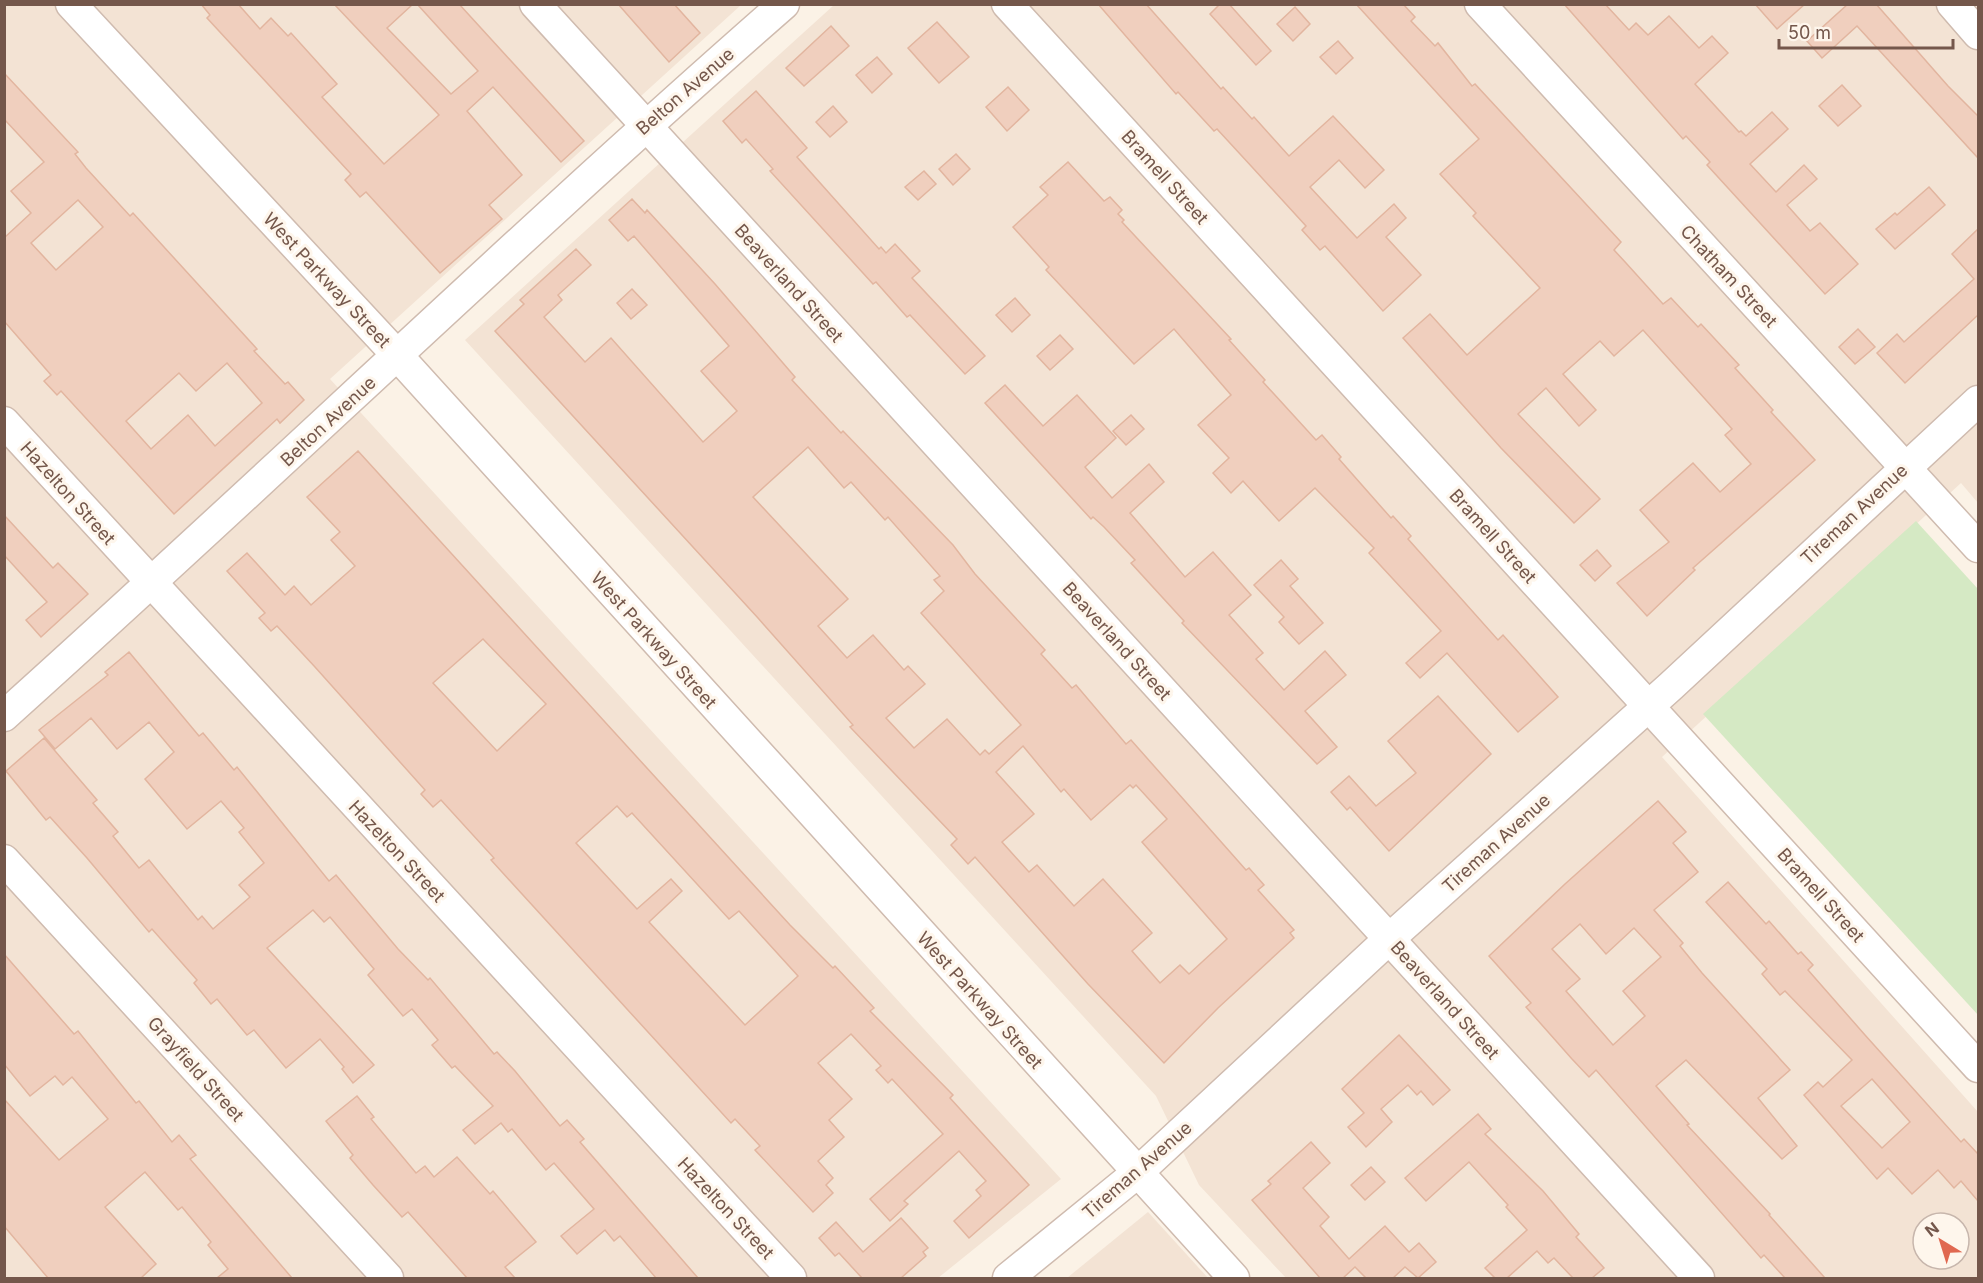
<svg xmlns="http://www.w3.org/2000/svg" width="1983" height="1283" font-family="Inter,sans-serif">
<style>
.residential{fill:#f3e3d4;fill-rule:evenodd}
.green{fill:#d5e9c4}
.building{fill:#f0cfbe;stroke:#e2b59f;stroke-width:1.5;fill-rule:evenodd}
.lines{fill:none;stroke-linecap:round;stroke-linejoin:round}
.minor-casing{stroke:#cfbbaf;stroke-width:33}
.minor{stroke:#fff;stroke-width:30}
.labels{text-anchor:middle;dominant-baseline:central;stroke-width:6;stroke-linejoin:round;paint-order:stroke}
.street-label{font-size:18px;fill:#74574b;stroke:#fef6ec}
</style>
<rect width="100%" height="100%" fill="#fbf2e6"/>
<!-- residential -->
<g class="residential">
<polygon points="4,5 741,5 330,379 1061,1179 938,1278 8,1278 5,1275"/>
<path d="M834 5H1978V503L1961 483 1662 757 1978 1112V1278H1286L1199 1185 1156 1096 465 340ZM1923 1223H1959V1259H1923Z"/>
<polygon points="1148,1212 1208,1278 1067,1278"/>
</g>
<!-- green -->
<polygon class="green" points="1916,521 1978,589 1978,1015 1703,714"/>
<!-- building -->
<g class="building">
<polygon points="201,4 238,4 260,29 271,18 288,36 291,33 337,84 322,97 384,164 439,115 334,4 413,4 387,28 451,94 478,71 417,4 459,4 584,141 561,162 493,87 467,111 522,175 489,205 502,219 440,273 366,192 360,197 345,180 351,174 207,18 210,15"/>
<polygon points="618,4 674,4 700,33 669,62"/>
<polygon points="1098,4 1146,4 1221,89 1223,87 1252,119 1254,117 1289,156 1333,116 1384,170 1365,188 1339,160 1310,187 1357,238 1394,204 1406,218 1386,237 1421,275 1383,311 1325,246 1320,250 1302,230 1306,226 1252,167 1217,129 1214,131 1178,92 1176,94"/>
<polygon points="1220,4 1229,4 1271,51 1256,65 1210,14"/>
<polygon points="1356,4 1403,4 1415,17 1411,21 1435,46 1438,43 1472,86 1475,84 1621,242 1614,250 1626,263 1663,304 1671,298 1698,327 1701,324 1739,365 1735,368 1773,410 1771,412 1815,460 1693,568 1695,570 1647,616 1617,583 1669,542 1640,510 1693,463 1720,492 1751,464 1725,435 1732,429 1643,330 1614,356 1600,341 1563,374 1596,410 1579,426 1546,388 1518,414 1600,499 1574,523 1501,448 1403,338 1430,314 1467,355 1540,288 1473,216 1476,213 1440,174 1479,139"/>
<polygon points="1564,4 1605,4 1629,30 1636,23 1648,35 1669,16 1699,48 1712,36 1728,53 1695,84 1739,132 1741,131 1746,136 1772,112 1788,129 1750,164 1776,192 1804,165 1817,179 1787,205 1810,231 1820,223 1858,264 1825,294 1707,165 1710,162 1686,136 1683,139"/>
<polygon points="1755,4 1805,4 1777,29"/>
<polygon points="1848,4 1876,4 1948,86 1978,116 1978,158 1857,26 1822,58 1807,41"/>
<polygon points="1295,7 1310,24 1293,41 1277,24"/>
<polygon points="937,22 969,57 939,83 908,48"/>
<polygon points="831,26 849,46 804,86 786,68"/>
<polygon points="1338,41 1353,58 1336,74 1320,57"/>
<polygon points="877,57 892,74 872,93 856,75"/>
<path d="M4 73 78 152 75 154 86 168 130 216 133 213 257 349 254 351 285 384 288 382 304 400 280 423 277 419 174 514 61 391 57 395 44 381 51 375 4 321V238L31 213 11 191 44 162 4 119ZM78 200 103 227 56 270 31 243ZM227 363 262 403 215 446 188 415 151 449 126 421 179 373 196 391Z"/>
<polygon points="1842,85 1861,106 1838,126 1819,106"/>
<polygon points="1008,87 1029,110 1007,131 986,107"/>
<polygon points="756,91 807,148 797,157 879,249 881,247 886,253 895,244 920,271 912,278 985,356 965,374 910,315 907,317 876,282 873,284 770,171 773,169 746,139 742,143 723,121"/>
<polygon points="833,106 847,122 830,137 816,122"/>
<polygon points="956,154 970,169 953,185 939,169"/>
<polygon points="1068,162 1104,201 1110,197 1122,210 1118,214 1124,220 1122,222 1231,339 1229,340 1265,380 1263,382 1316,440 1322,435 1341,457 1339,459 1391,518 1393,516 1411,536 1408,539 1498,640 1503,635 1558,697 1518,732 1447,653 1420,678 1406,663 1441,631 1369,553 1374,548 1315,488 1279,521 1243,481 1231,493 1213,473 1229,458 1198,425 1231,395 1174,329 1134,364 1046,270 1049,267 1013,227 1048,195 1040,187"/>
<polygon points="924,171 936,184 918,200 905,187"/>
<polygon points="1929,187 1945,205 1895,249 1876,229 1895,213 1897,215"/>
<path d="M632 199 645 213 647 210 715 284 795 377 792 380 841 433 843 431 953 545 975 574 1045 650 1041 654 1072 688 1076 685 1126 744 1131 740 1246 870 1249 868 1264 885 1258 890 1294 930 1290 933 1294 938 1218 1008 1164 1063 1088 984 975 857 968 864 951 845 957 839 850 727 853 725 758 618 495 331 524 304 520 300 576 249 591 265 558 295 562 300 544 317 585 362 611 338 703 442 737 411 701 371 729 346 634 236 628 241 609 220ZM808 447 844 488 851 482 885 520 888 517 940 576 934 580 944 591 921 613 1021 725 989 754 985 750 980 755 947 719 914 748 886 718 925 684 908 666 904 670 873 635 847 658 818 626 848 599 753 497ZM1023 746 1061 792 1064 789 1091 820 1130 785 1133 788 1136 785 1167 819 1142 842 1227 939 1189 974 1180 965 1160 983 1132 951 1152 933 1103 879 1074 906 1037 865 1029 872 1002 842 1034 814 996 772Z"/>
<polygon points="1978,229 1978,315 1905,383 1877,353 1897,334 1904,342 1974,279 1952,254"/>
<polygon points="632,289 647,305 631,319 617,303"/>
<polygon points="1015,298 1030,315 1012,332 996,315"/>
<polygon points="1858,329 1875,347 1855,364 1839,347"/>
<polygon points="1060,335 1073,349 1050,370 1037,356"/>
<polygon points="1005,385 1043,426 1077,395 1116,438 1085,467 1112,498 1149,464 1164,482 1130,513 1185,577 1213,552 1251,595 1229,615 1263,653 1256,659 1284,690 1325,651 1346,675 1305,711 1337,747 1317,764 1182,623 1184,621 1131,563 1135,560 1104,527 1093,517 1091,519 985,403"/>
<polygon points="1131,415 1144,429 1126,445 1113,431"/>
<path d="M358 451 790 925 833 968 835 966 874 1008 870 1011 953 1095 950 1098 1029 1185 969 1238 954 1221 981 1196 976 1190 986 1181 959 1151 904 1201 908 1204 890 1221 870 1199 943 1134 892 1079 888 1083 876 1070 881 1066 851 1034 818 1063 852 1099 829 1120 844 1137 818 1161 833 1178 826 1185 833 1193 813 1212 755 1150 760 1146 735 1119 731 1123 491 860 494 858 441 800 433 807 421 794 425 790 315 667 277 626 271 631 259 618 265 613 227 571 247 553 285 595 294 586 311 605 355 566 331 540 340 532 307 497ZM483 639 546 704 497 751 433 683ZM617 806 627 817 632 813 729 919 739 911 798 976 745 1025 649 922 682 891 671 879 637 909 576 843Z"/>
<polygon points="4,515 53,568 58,563 88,594 41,637 26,620 47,602 4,555"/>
<polygon points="1597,550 1611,566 1595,581 1580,565"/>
<polygon points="1281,560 1298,579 1290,586 1323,623 1299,644 1279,622 1284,617 1254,585"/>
<polygon points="129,652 199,736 203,733 234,770 237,767 329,881 336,875 398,949 428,980 430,978 494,1054 497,1052 515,1071 560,1126 567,1120 584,1139 580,1142 698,1278 656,1278 620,1236 614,1241 605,1230 577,1254 561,1236 594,1209 554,1163 546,1170 512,1129 508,1132 501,1123 475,1144 463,1130 493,1106 455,1066 452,1068 432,1045 438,1040 412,1009 403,1016 368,975 374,969 330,917 324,922 313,910 267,948 374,1065 353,1083 342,1069 344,1067 320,1039 286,1068 254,1030 247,1035 217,999 211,1004 194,983 197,980 152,929 149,932 87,858 50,817 46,820 6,771 44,738 97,800 93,803 118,832 113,836 139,868 149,860 198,920 202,916 213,929 250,897 239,885 264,863 239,832 244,828 221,801 187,829 145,779 174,752 149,722 117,749 91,718 55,749 39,730 108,675 105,672"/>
<polygon points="1438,696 1491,754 1389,851 1350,807 1347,810 1331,792 1349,776 1376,806 1416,773 1388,741"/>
<path d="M1658 801 1686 832 1673 843 1698 872 1654 910 1683 943 1680 946 1702 973 1790 1070 1758 1098 1797 1146 1782 1159 1686 1060 1656 1086 1689 1124 1687 1125 1770 1214 1769 1215 1825 1278H1785L1764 1255 1761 1258 1596 1070 1589 1077 1572 1059 1526 1007 1531 1003 1489 956 1565 884ZM1580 924 1606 954 1634 928 1661 957 1623 991 1645 1016 1613 1045 1566 991 1580 979 1552 949Z"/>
<path d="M1728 882 1766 924 1769 921 1798 954 1801 952 1813 965 1808 970 1865 1035 1961 1142 1964 1139 1978 1154V1201L1961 1181 1954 1188 1938 1170 1912 1194 1888 1168 1877 1179 1804 1095 1818 1082 1823 1087 1852 1060 1785 991 1780 995 1762 974 1767 969 1706 902ZM1872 1079 1910 1122 1882 1148 1841 1106Z"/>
<polygon points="4,954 74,1034 78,1031 136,1103 139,1101 172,1142 179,1135 196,1155 190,1159 292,1278 217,1278 228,1269 208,1245 211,1242 182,1207 178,1210 145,1172 105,1207 156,1264 141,1278 48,1278 4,1226 4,1099 59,1160 108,1119 72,1077 63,1085 55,1076 30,1096 4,1064"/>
<polygon points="1399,1035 1450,1090 1433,1105 1421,1091 1417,1095 1408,1085 1381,1109 1392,1122 1366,1147 1348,1127 1364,1113 1342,1089"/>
<polygon points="357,1096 374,1117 371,1119 416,1173 425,1166 434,1177 457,1157 490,1194 493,1191 536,1242 505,1267 515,1278 467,1278 408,1212 402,1217 373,1185 350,1158 353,1155 326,1121"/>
<polygon points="1478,1114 1491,1129 1485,1134 1543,1191 1579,1234 1576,1237 1604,1268 1592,1278 1573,1278 1554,1258 1548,1263 1537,1251 1507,1278 1495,1278 1485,1268 1527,1230 1506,1207 1508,1205 1469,1162 1426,1201 1405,1178"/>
<polygon points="1311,1142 1330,1163 1303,1188 1329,1217 1320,1226 1349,1259 1385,1226 1409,1252 1419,1243 1436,1262 1418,1278 1405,1267 1393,1278 1366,1278 1355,1267 1343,1278 1320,1278 1252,1200 1271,1184 1268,1181"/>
<polygon points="1371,1167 1385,1182 1365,1200 1351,1185"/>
<polygon points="901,1218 928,1248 923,1252 926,1256 901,1278 862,1278 839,1253 835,1256 819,1238 836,1222 863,1252"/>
</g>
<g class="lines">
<!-- minor casing -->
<g class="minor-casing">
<g id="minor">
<polyline points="71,4 397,355 1234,1278"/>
<polyline points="535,4 1699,1278"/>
<polyline points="1007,4 1978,1067"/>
<polyline points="1480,4 1978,547"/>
<polyline points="1952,4 1978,34"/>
<polyline points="4,422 791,1278"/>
<path d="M4 716C266 481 519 236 784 4"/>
<polyline points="4,860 388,1278"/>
<polyline points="1008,1278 1137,1173 1389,939 1671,686 1978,401"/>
</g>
</g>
<!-- minor -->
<use href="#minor" class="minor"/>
</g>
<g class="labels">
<!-- street labels -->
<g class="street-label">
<text transform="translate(685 91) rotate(-41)">Belton Avenue</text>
<text transform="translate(1165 177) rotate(48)">Bramell Street</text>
<text transform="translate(1729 276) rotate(47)">Chatham Street</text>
<text transform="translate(327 280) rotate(47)">West Parkway Street</text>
<text transform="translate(789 283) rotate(48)">Beaverland Street</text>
<text transform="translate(328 421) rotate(-43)">Belton Avenue</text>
<text transform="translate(68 493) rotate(48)">Hazelton Street</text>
<text transform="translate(1854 514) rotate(-43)">Tireman Avenue</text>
<text transform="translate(1493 536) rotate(48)">Bramell Street</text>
<text transform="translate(654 640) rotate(48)">West Parkway Street</text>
<text transform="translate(1117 641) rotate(48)">Beaverland Street</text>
<text transform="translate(1496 843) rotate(-42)">Tireman Avenue</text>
<text transform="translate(397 851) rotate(47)">Hazelton Street</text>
<text transform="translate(1821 895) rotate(48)">Bramell Street</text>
<text transform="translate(980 1000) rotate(48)">West Parkway Street</text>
<text transform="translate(1445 1000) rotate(48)">Beaverland Street</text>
<text transform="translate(196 1069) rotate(48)">Grayfield Street</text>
<text transform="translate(1137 1170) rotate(-41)">Tireman Avenue</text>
<text transform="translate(726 1208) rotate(47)">Hazelton Street</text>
</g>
</g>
<!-- border -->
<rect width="1983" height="1283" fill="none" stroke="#74574b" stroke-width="12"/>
<!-- north arrow -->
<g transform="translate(1941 1241) rotate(322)"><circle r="28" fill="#fef6ec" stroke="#c7b6ac" stroke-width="1.5"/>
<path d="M0-4.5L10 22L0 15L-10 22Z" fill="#e06850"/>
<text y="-9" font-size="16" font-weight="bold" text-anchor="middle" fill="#74574b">N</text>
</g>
<!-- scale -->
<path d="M1779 39v9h174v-9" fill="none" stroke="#74574b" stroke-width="3"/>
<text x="1788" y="39" font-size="18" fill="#74574b" stroke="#fef6ec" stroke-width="4.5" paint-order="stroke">50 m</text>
</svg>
